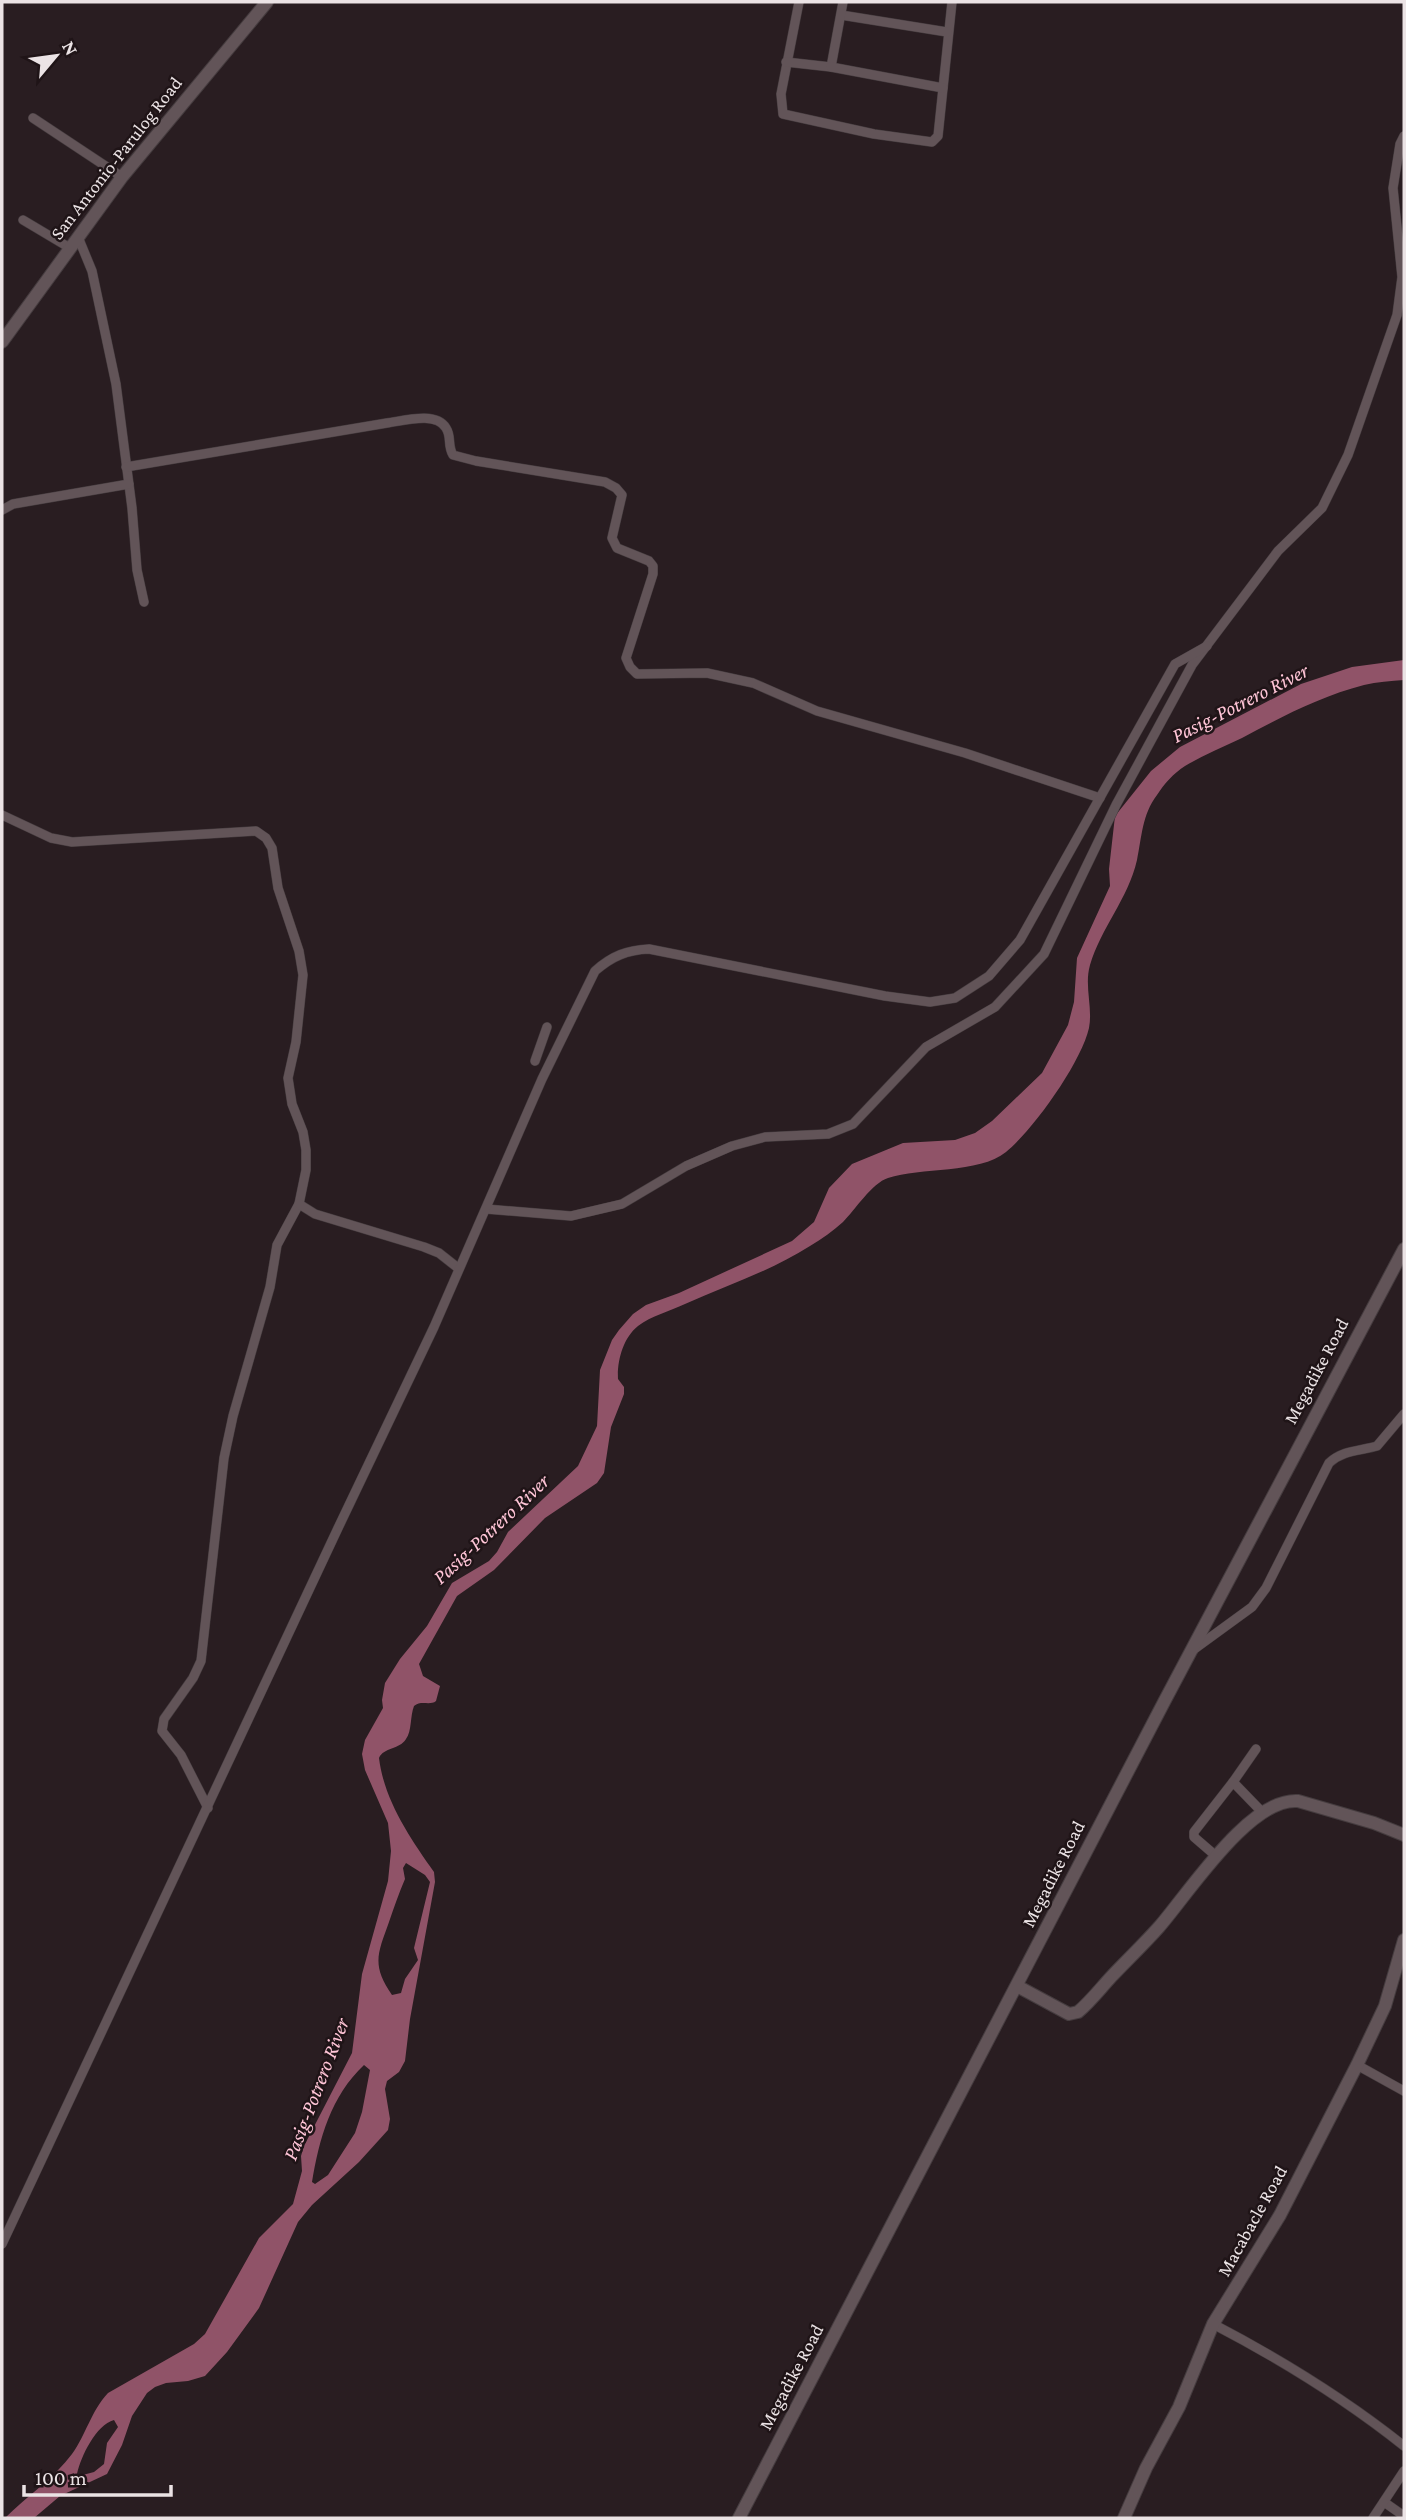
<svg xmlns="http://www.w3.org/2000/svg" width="1406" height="2520" font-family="'Crimson Pro',serif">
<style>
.water{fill:#905368;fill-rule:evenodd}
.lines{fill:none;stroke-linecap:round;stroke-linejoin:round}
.street-casing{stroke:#453c3f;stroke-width:10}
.secondary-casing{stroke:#453c3f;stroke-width:14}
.street{stroke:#625458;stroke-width:9}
.secondary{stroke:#625458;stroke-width:12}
.labels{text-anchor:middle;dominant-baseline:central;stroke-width:5;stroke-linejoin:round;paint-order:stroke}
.street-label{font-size:19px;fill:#ebe3e5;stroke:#1f1417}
.water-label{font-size:21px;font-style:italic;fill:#ffc5d7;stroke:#1f1417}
</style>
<rect width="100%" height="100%" fill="#291d21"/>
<!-- water -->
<path class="water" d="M1404 660V680C1391 681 1377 682 1364 685 1321 696 1281 717 1242 738 1223 747 1203 755 1185 766 1174 773 1164 784 1157 795 1142 815 1142 836 1137 860 1128 899 1101 928 1090 965 1084 986 1093 1007 1089 1028 1081 1063 1033 1130 1006 1152 979 1174 920 1167 888 1178 872 1183 855 1210 843 1222 833 1231 822 1239 810 1246 771 1271 727 1285 685 1304 670 1311 651 1316 638 1326 623 1338 617 1361 618 1379L624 1387V1394L611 1427 604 1473 597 1483 545 1518 494 1570 457 1596 419 1664 423 1676 440 1686 436 1701C430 1706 421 1700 414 1706 410 1716 412 1731 406 1739 399 1750 384 1747 379 1758 384 1800 410 1838 434 1872L435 1882 410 2019 405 2061 399 2072 387 2081 385 2089 390 2119 388 2130 359 2162 312 2205 298 2222 259 2308 227 2352 205 2376 188 2381 166 2383 155 2387 147 2393 132 2416 122 2445 107 2474 60 2496 34 2518H5C25 2498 55 2477 72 2454 86 2435 91 2411 108 2393L194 2344 205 2334 259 2238 293 2204 302 2171 301 2156 304 2146 352 2053 362 1974 388 1881 391 1851 388 1823 365 1770 362 1754 365 1740 383 1708 382 1700 385 1683 400 1659 427 1626 452 1583 489 1561 497 1552 508 1532 578 1466 597 1426 600 1370 612 1340 619 1330 633 1314 646 1305 679 1293 792 1241 814 1222 829 1188 852 1164 903 1143 955 1140 975 1133 992 1121 1042 1073 1068 1025 1074 1002 1077 958 1110 886 1109 869 1115 816 1151 771 1180 747 1301 684 1352 667ZM406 1863 425 1875 430 1882 414 1948 418 1960 405 1979 401 1993 392 1995C371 1965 378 1953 389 1922 394 1907 399 1893 405 1879L403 1868ZM364 2065 370 2070 362 2112 355 2133 328 2175 315 2184 312 2182C319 2139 331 2096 364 2065ZM114 2420 118 2427 107 2443 104 2464 94 2472 79 2476 77 2474C81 2456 96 2425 114 2420Z"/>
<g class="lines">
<!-- street casing -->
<g class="street-casing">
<g id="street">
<polyline points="799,2 781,94 783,114 874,134 932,142 938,136 952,2"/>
<polyline points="841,15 947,32"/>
<polyline points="786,62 831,67 843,2"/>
<polyline points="831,67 943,88"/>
<polyline points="33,118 122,177"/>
<polyline points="23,220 70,248"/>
<polyline points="78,237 92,271 116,384 132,508 137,570 144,602"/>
<path d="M126 467 387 423C403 421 436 411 446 428 452 437 447 445 453 455L476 461 605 482 616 488 622 495 612 538 617 548 649 561 653 566V574L626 658 630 667 637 674 707 673 753 683 817 711 965 753 1100 798"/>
<polyline points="2,510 13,504 129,484"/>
<polyline points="2,815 51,838 72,842 256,831 266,838 272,848 278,888 299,951 303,975 296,1042 288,1078 292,1104 303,1132 306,1150 306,1170 299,1204 277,1245 270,1287 233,1416 224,1458 201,1661 193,1678 164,1719 162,1731 181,1755 208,1808"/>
<polyline points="535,1061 547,1027"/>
<polyline points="299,1204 315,1214 424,1247 439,1253 458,1268"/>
<polyline points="486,1209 571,1216 622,1204 686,1166 732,1146 765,1137 828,1134 853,1124 926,1047 995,1007 1044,954 1116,805 1192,665 1278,551 1322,508 1348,455 1397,315 1402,277 1393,188 1400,144 1404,136"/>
<path d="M1193 1650 1252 1607 1266 1588 1329 1463C1343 1450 1360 1451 1377 1446L1404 1414"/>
<polyline points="1233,1782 1256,1749"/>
<polyline points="1216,1856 1194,1837 1194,1832 1233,1782 1263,1813"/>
<polyline points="1357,2065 1404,2091"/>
<path d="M2 2244 339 1526 434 1327 542 1079 595 971C612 956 627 950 649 949L885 996 930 1002 955 998 989 976 1020 940 1175 664 1207 646"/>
<path d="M1213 2324C1280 2359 1345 2399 1404 2446"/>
<polyline points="1384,2502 1404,2516"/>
<polyline points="1373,2518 1404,2471"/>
</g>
</g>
<!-- secondary casing -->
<g class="secondary-casing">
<g id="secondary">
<polyline points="2,342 122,177 267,2"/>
<path d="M1017 1986 1069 2014 1078 2012C1090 2002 1100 1989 1111 1977 1127 1960 1144 1944 1159 1927 1188 1894 1250 1797 1298 1801L1374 1823 1404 1835"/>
<polyline points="739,2518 1164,1702 1404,1249"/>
<polyline points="1124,2518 1146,2468 1179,2407 1213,2324 1280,2215 1357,2065 1385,2006 1404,1940"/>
</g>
</g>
<!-- street -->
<use href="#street" class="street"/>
<!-- secondary -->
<use href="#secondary" class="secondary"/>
</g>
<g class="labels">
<!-- street labels -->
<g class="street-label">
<text transform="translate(116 158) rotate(-52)">San Antonio-Parulog Road</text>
<text transform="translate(1316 1371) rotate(-62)">Megadike Road</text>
<text transform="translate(1053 1874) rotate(-63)">Megadike Road</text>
<text transform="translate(1252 2221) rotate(-61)">Macabacle Road</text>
<text transform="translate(791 2377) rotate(-62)">Megadike Road</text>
</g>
<!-- water labels -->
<g class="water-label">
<text transform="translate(1240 703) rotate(-27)">Pasig-Potrero River</text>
<text transform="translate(491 1529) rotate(-43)">Pasig-Potrero River</text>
<text transform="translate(316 2089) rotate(-69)">Pasig-Potrero River</text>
</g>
</g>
<!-- border -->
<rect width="1406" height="2520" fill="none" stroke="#ebe3e5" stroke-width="7"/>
<!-- north arrow -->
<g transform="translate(56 56) rotate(61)" stroke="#1f1417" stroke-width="5" paint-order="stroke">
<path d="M0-5L12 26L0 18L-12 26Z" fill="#ebe3e5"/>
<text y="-10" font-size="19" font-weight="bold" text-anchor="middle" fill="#ebe3e5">N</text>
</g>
<!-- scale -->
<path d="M24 2485v10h147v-10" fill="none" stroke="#ebe3e5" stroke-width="3.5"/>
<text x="35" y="2485" font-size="21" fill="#ebe3e5" stroke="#1f1417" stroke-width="5" paint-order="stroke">100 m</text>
</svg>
